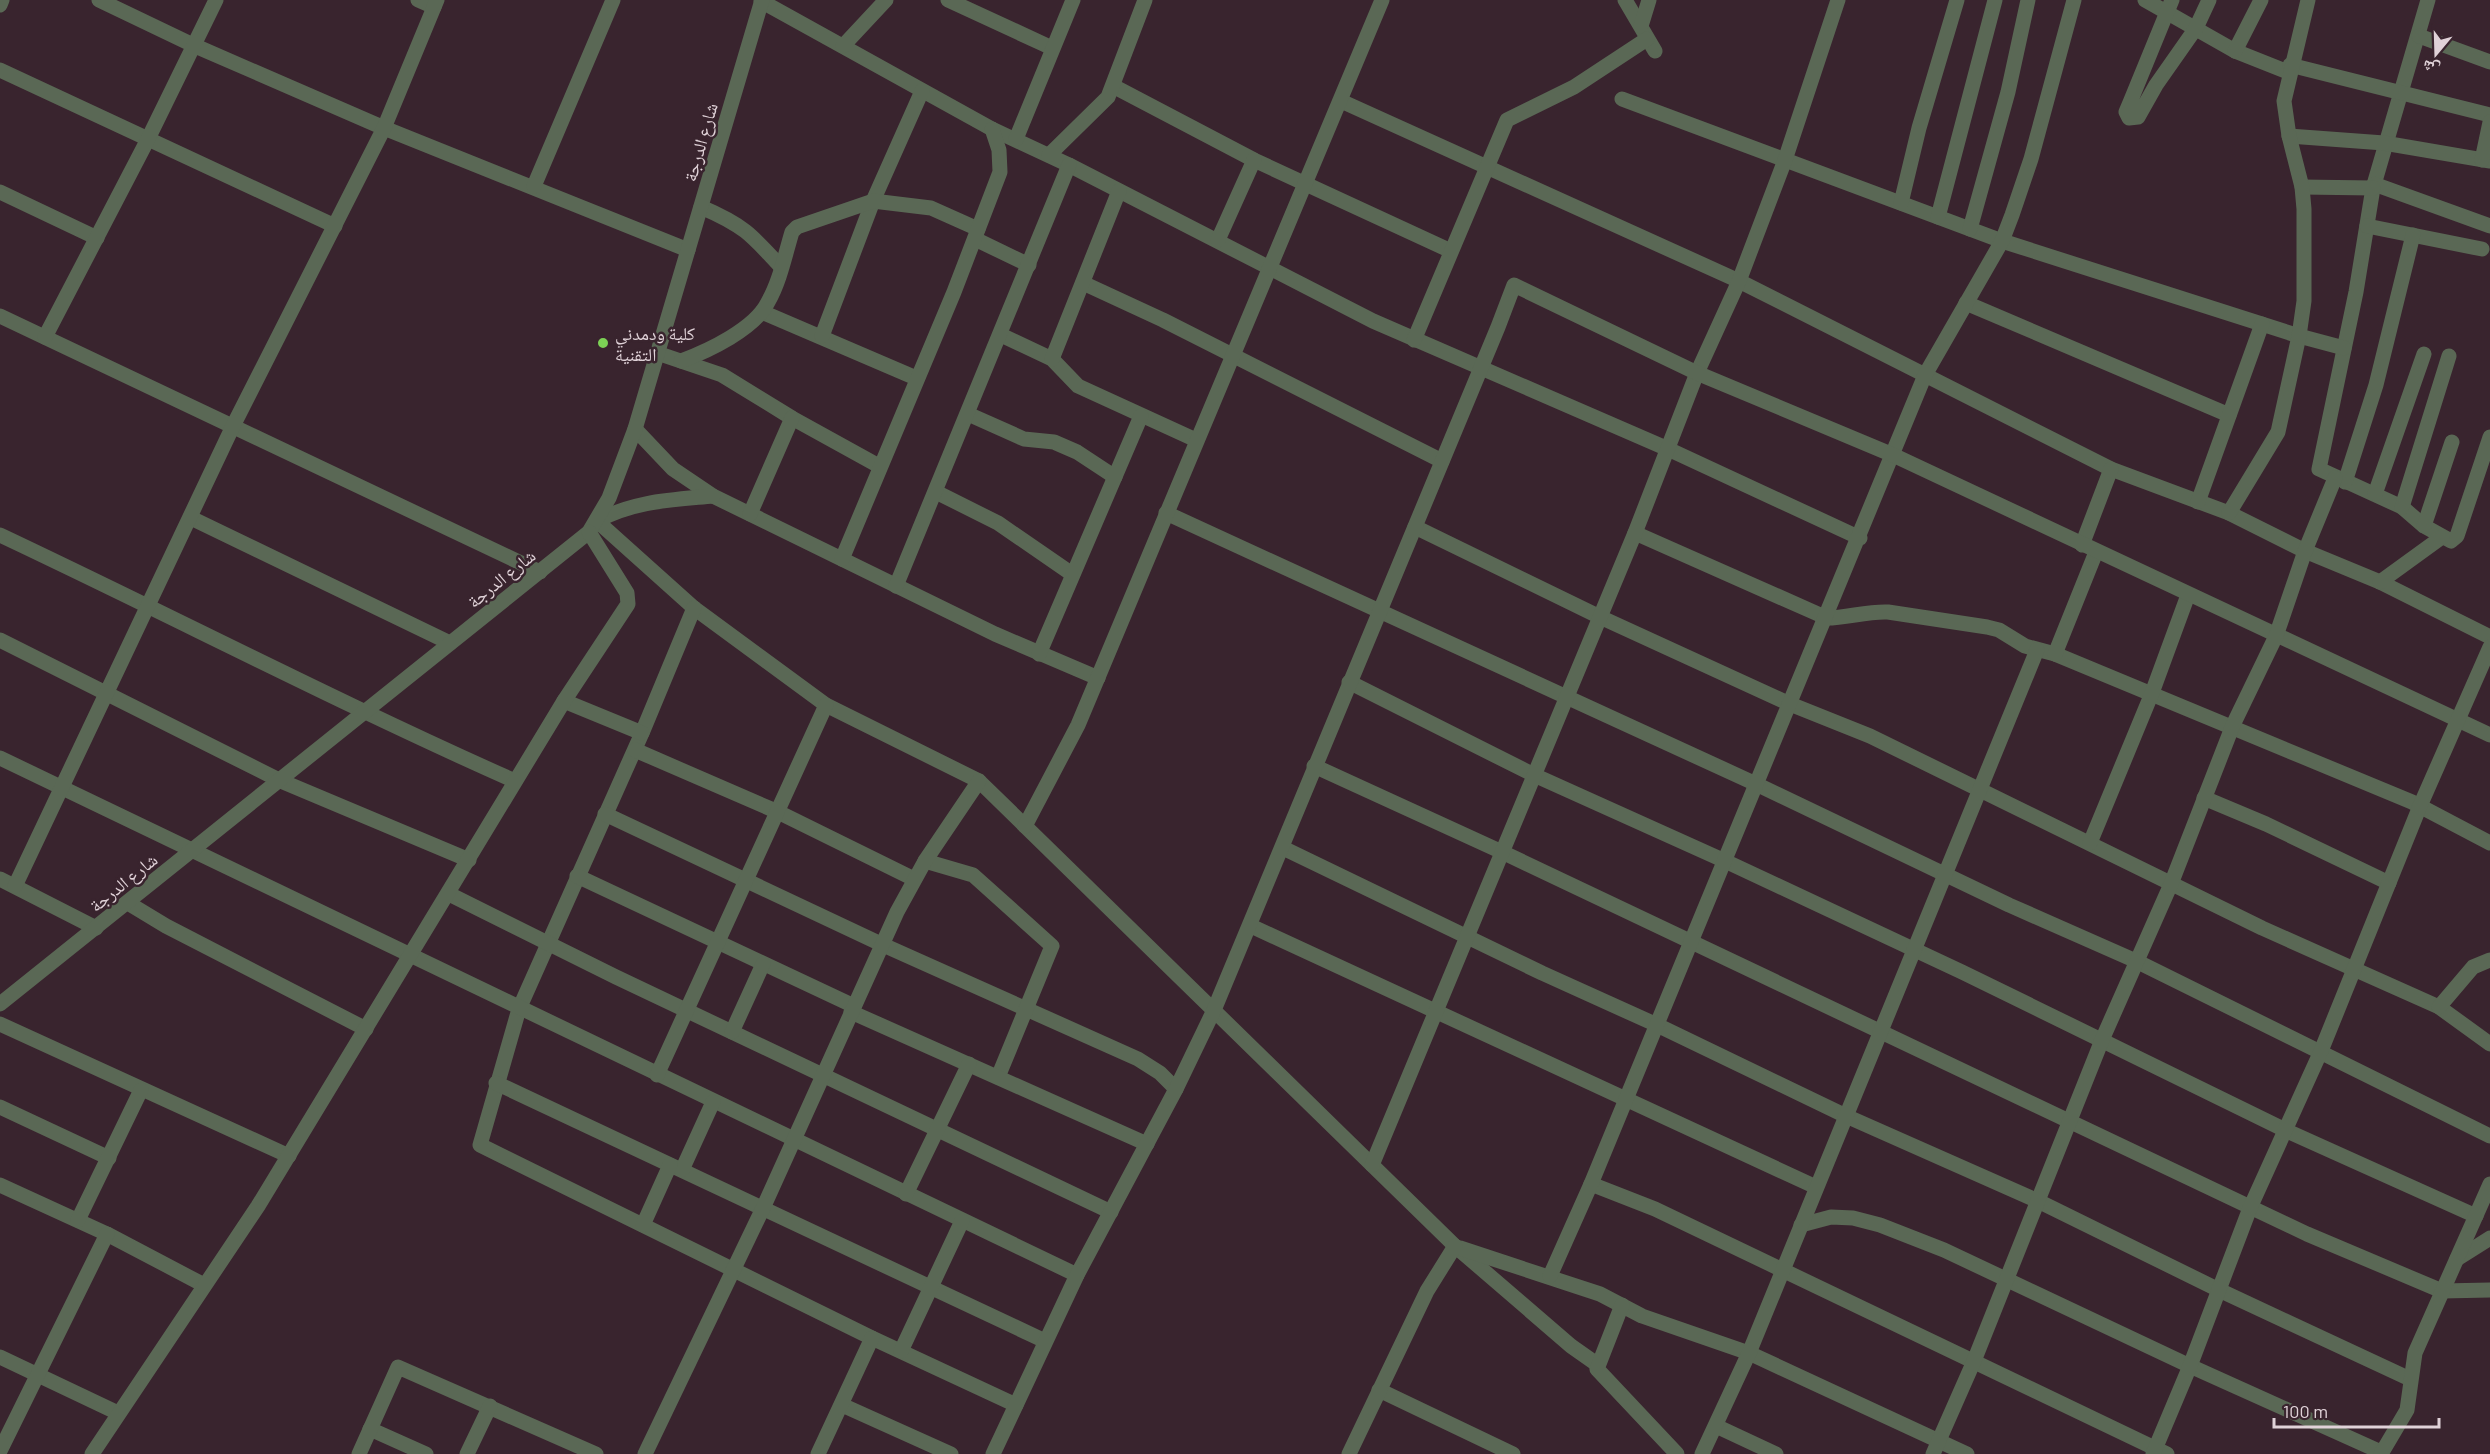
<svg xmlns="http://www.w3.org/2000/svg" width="2490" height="1454" font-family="Barlow,'Noto Naskh Arabic',sans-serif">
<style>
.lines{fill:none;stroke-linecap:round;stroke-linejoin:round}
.minor{stroke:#5a6855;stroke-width:15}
.poi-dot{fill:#7cd155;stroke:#39242e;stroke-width:2}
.labels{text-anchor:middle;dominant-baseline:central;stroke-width:5;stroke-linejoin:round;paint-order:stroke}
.street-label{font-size:18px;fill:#e0d2d8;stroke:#39242e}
.poi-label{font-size:18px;fill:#e0d2d8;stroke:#39242e;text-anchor:start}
</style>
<rect width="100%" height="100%" fill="#39242e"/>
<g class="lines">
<!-- minor -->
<g class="minor">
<polyline points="99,0 193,45 384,128 688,250"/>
<polyline points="418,0 434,7"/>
<polyline points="948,0 1052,48"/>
<polyline points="1625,0 1655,51"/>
<polyline points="2145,0 2235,51 2288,72"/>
<polyline points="2172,0 2131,100 2126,112 2129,118 2138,117 2156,85 2196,28 2209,0"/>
<polyline points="2428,0 2373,188 2356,292 2319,469 2402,507 2424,526 2451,541 2457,536 2490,437"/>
<polyline points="761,1 992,129 1069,165 1373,321 1668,449 1860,538"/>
<polyline points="0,5 2,0"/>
<polyline points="1641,26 1649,0"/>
<polyline points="2419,36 2490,62"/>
<polyline points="843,46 886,0"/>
<polyline points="2235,51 2261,0"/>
<polyline points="2290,65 2490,115"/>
<polyline points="0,70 335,226"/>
<polyline points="1113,86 1254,160 1451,251"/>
<polyline points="1622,99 2002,241 2299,336 2344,348"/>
<polyline points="1341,101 1739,281 2111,469 2229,513 2305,551 2380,582 2490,637"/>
<polyline points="2289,136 2384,143 2490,161"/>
<polyline points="1016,139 1073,0"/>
<polyline points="1049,155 1108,97 1145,0"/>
<polyline points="2482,160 2490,122"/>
<polyline points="2374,184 2490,226"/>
<polyline points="534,186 613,0"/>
<polyline points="2302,187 2373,188"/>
<polyline points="0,192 97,238"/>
<polyline points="1901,203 1919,128 1957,0"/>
<path d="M701 207C743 225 751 234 781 267"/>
<polyline points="1938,217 1995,0"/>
<polyline points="2367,226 2482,249"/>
<polyline points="1970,229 2008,92 2028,0"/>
<polyline points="975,239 1029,265"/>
<polyline points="1218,240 1254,160"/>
<polyline points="1083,283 1163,320 1442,461"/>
<polyline points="1966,303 2229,415"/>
<polyline points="762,312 916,378"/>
<polyline points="0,316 540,572"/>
<polyline points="1001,335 1052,359 1078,386 1196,440"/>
<polyline points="822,336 873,201 922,91"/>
<polyline points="45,337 147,141 216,0"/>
<polyline points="1414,340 1507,120 1574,87 1647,39"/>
<polyline points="657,353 722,375 792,418 879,466"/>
<polyline points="1052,359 1119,191"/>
<path d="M681 361C708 351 755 329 768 302 780 281 785 255 792 232L797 227 873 201 931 208 978 229"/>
<polyline points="968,414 1024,439 1054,442 1077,452 1115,477"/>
<polyline points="635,429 673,469 713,496 995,634 1098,678"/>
<polyline points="2345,482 2376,385 2413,235"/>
<polyline points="936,492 998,523 1072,574"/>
<polyline points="2375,494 2424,354"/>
<path d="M713 496C671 500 634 501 597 521L694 608 826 705 979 781 1455 1246 1571 1346 1598 1365"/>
<polyline points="2198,502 2262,324"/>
<polyline points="2402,507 2449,356"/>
<polyline points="1166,513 1756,784 2009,905 2136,961 2490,1136"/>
<polyline points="2229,513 2278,432 2299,336 2304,301 2304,209 2302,187 2289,136 2284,101 2308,0"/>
<polyline points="750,514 792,418"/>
<polyline points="191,518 450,643"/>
<polyline points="2424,526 2452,442"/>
<polyline points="1415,527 1600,617 1790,704 1870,736 2262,928 2439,1007 2490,1044"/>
<path d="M1635 533 1827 618C1847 618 1867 611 1888 612L1987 627 1999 630 2025 646 2055 654 2412 802 2490 843"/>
<path d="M0 535C172 616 341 704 515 781"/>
<polyline points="2082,545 2111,469"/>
<polyline points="842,559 954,292 1000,172 999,150 992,129"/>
<polyline points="2380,582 2442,537"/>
<polyline points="896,586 1069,165"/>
<polyline points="694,608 642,733 519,1009 480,1145 872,1338 1016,1405"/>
<polyline points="0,640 281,781 469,860"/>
<polyline points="1039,654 1141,416"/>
<polyline points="2055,654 2096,552"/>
<polyline points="1349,682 1534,775 1725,861 1962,972 2285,1130 2476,1216"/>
<polyline points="564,701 642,733"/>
<polyline points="635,750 778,812 914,879"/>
<polyline points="0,758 1077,1275"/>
<polyline points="1314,766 1502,852 2307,1234 2442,1291 2490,1290"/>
<polyline points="2204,798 2266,824 2389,883"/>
<polyline points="605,814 881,944 1138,1059 1160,1073 1176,1089"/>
<polyline points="1025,826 1078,725 1382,0"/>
<polyline points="2090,843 2152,693 2188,595"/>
<polyline points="1283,848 1542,973 1657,1025 1846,1116 2038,1201 2219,1290 2410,1379"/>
<polyline points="925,861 973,875 1052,946 998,1077"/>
<polyline points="577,876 854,1006"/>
<polyline points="0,879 96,928"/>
<polyline points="15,886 233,426 384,128 437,0"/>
<polyline points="449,894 616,977 1111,1212"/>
<polyline points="128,903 166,926 366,1029"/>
<polyline points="1251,926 1816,1187"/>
<polyline points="0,1004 589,532 609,498 635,429 762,0"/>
<polyline points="2439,1007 2473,967 2490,960"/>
<polyline points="851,1012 1147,1144"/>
<polyline points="0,1024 289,1156"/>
<polyline points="732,1032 763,964"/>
<polyline points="657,1075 826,705"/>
<polyline points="496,1083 1045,1341"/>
<polyline points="0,1107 109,1158"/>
<polyline points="1372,1165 1635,533 1697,373 1739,281 1785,160 1838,0"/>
<polyline points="682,1170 713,1102"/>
<polyline points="1591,1184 1655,1209 2167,1454"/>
<polyline points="0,1185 107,1234 204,1285"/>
<polyline points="906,1194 969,1064"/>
<polyline points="78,1220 141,1090"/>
<polyline points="643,1225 670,1165"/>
<polyline points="1801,1225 1831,1217 1853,1218 1880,1225 1944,1250 2190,1366 2381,1452"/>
<polyline points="1460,1248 1600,1294 1642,1316 1749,1353 1967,1454"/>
<polyline points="2457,1259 2490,1238"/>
<polyline points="1550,1276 1591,1184 1925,375 2002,241 2012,215 2031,159 2074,0"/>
<polyline points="1622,1305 1597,1369 1677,1454"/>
<polyline points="901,1351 962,1221"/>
<polyline points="0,1357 118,1413"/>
<polyline points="1379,1390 1513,1454"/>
<polyline points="842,1405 951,1454"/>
<polyline points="1716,1426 1776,1454"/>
<polyline points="370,1429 426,1454"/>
<polyline points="0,1451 107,1234"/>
<polyline points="92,1454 258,1206 564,701 628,604 627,593 589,532"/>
<polyline points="359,1454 398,1367 596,1454"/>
<polyline points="467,1454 490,1406"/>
<polyline points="645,1454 764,1206 897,912 925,861 979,781"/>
<polyline points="818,1454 872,1338"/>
<polyline points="993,1454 1077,1275 1176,1089 1214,1010 1498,327 1514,285 1697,373 1893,455 2490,735"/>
<polyline points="1349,1454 1427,1291 1455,1246"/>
<polyline points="1702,1454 1749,1353 2037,650"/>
<polyline points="1933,1454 1974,1361 2102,1040 2171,884 2233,725 2276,636 2305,551 2335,478"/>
<polyline points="2153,1454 2190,1366 2250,1208 2321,1051 2420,806 2490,647"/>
<polyline points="2381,1454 2407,1410 2415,1353 2490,1184"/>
</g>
</g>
<!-- markers -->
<circle class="poi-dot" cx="603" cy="343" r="6"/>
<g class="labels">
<!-- street labels -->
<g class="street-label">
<text transform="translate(700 142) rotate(-74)">شارع الدرجة</text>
<text transform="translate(501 578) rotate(-39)">شارع الدرجة</text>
<text transform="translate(123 882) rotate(-39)">شارع الدرجة</text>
</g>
<!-- poi labels -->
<g class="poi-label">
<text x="615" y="333">كلية ودمدني<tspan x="615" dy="21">التقنية</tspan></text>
</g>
</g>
<!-- north arrow -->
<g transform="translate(2436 54) rotate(199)" stroke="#39242e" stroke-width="4.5" paint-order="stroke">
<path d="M0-4.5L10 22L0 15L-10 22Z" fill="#e0d2d8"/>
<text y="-9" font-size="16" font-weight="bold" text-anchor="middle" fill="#e0d2d8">ش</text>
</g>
<!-- scale -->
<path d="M2274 1418v9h165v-9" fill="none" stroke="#e0d2d8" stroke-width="3"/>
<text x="2283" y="1418" font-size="18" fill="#e0d2d8" stroke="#39242e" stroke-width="4.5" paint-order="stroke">100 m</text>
</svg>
